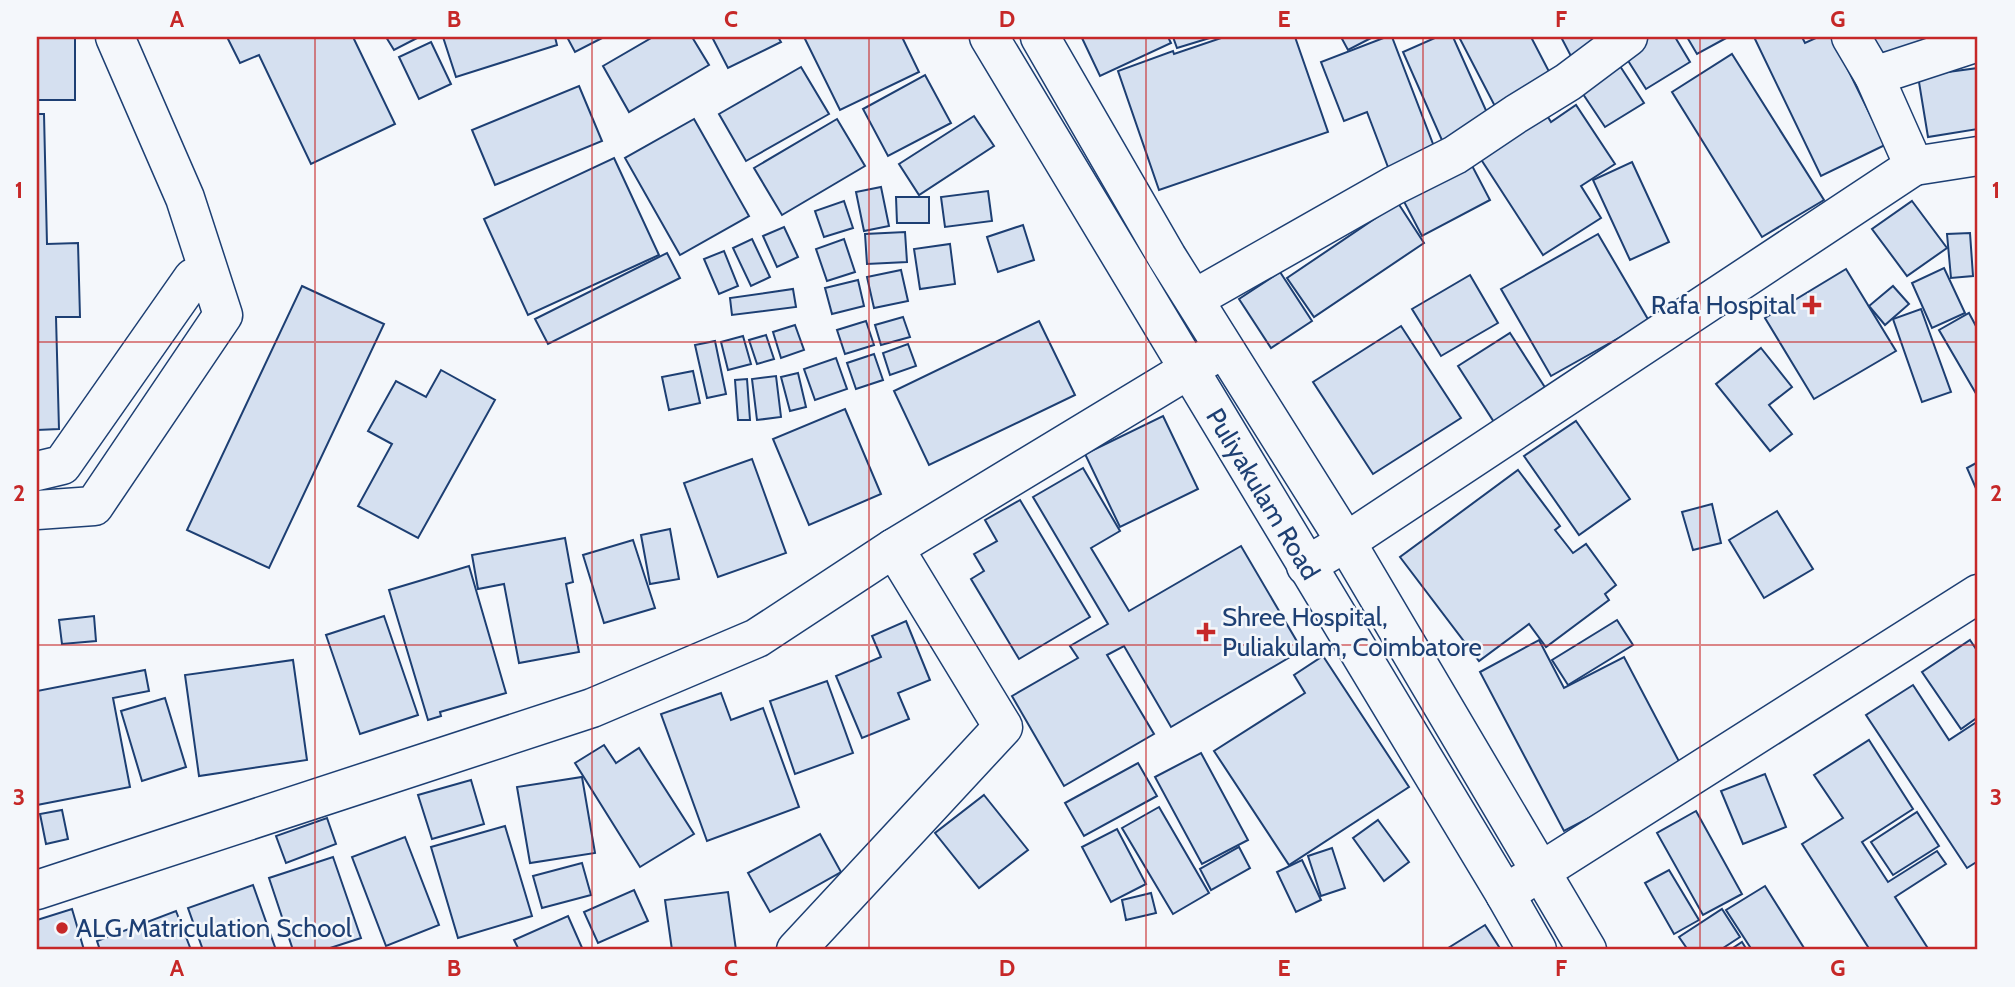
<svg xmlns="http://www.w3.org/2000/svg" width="2015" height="987" font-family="Cabin,sans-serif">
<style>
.building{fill:#d5e0f0;stroke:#1d3f73;stroke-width:2}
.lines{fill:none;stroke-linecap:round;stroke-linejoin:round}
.minor-casing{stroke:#1d3f73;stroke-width:41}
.major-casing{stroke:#1d3f73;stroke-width:41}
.minor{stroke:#f4f7fb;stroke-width:38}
.major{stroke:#f4f7fb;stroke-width:38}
.grid{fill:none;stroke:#c62828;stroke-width:2;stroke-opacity:0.55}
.poi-dot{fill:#c62828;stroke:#f4f7fb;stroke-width:2.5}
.labels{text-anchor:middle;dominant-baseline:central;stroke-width:5;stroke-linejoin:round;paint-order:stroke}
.poi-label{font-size:26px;fill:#1d3f73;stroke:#f4f7fb;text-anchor:start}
.street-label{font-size:26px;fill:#1d3f73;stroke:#f4f7fb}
.neatline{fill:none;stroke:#c62828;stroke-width:2.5}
.grid-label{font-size:23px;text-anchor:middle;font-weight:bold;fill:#c62828}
</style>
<rect width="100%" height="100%" fill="#f4f7fb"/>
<!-- building -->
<g class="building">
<rect x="37" y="37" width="38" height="63"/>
<polygon points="227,37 353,37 395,124 311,164 259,55 240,63"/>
<polygon points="386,37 419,37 394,50"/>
<polygon points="443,37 555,37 557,45 456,77"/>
<polygon points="567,37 604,37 575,52"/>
<polygon points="653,37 692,37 709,65 629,112 603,66"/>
<polygon points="712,37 778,37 781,42 728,68"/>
<polygon points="804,37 902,37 919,72 840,110"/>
<polygon points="1085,37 1168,37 1171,43 1100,76 1082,38"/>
<polygon points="1173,37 1213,37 1177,48"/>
<polygon points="1224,37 1295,37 1328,132 1159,190 1118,71 1173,51 1174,54"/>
<polygon points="1341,37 1373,37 1348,50"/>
<polygon points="1386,37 1392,37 1438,157 1391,175 1367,112 1344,121 1321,62"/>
<polygon points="1437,37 1453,37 1493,126 1445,147 1403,52"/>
<polygon points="1459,37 1531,37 1556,85 1499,114"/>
<polygon points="1561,37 1601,37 1573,60"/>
<polygon points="1638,37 1675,37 1690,62 1646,89 1620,48"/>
<polygon points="1687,37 1728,37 1697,54"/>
<polygon points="1754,37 1802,37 1805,43 1818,37 1832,37 1885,145 1821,176"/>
<polygon points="1860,37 1942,37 1875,68"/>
<polygon points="431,42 451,84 419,99 399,57"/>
<polygon points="1732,54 1824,200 1762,237 1672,92"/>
<polygon points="1618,63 1644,103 1605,127 1579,88"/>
<polygon points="801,67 829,114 746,161 719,114"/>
<polygon points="1978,68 1978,129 1928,137 1918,76"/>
<polygon points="925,75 951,123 888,156 863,109"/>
<polygon points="579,86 602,141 495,185 472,130"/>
<polygon points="1540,104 1551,122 1576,105 1615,164 1581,186 1601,218 1543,255 1473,147"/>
<polygon points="37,114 44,114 47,244 78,243 80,317 56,317 59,429 37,430"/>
<polygon points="974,116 994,146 919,195 899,164"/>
<polygon points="694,119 749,216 680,255 625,158"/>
<polygon points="837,119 865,166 782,215 754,168"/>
<polygon points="614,158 659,255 528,315 484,219"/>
<polygon points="1468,158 1490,200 1422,236 1400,194"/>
<polygon points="1632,162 1669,242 1630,260 1593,180"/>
<polygon points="881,187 889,226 864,231 856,192"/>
<polygon points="988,191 992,221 945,227 941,197"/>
<polygon points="896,197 929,197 929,223 897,223"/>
<polygon points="844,201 853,228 824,237 815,211"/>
<polygon points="1912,201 1947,248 1907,276 1872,229"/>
<polygon points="1398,203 1424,243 1314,317 1287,278"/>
<polygon points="1023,225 1034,260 998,272 987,237"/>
<polygon points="784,227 798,257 777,267 763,236"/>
<polygon points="905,232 907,262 867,264 865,234"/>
<polygon points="1970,233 1973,276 1951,278 1947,234"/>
<polygon points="1598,234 1649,321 1551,376 1501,289"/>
<polygon points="752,239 770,277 751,286 733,248"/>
<polygon points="844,239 855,272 827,281 816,249"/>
<polygon points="950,244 955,284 920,289 914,249"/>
<polygon points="724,251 738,286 719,294 704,259"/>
<polygon points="667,253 680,278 548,344 535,319"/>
<polygon points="1944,268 1965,313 1932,328 1912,283"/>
<polygon points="1846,269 1896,351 1814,399 1765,318"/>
<polygon points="901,270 908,301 874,308 867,277"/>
<polygon points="1280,272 1312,321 1271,348 1239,299"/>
<polygon points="1470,275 1498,323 1441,356 1412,309"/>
<polygon points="858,280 864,306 832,314 825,288"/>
<polygon points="302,286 384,324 269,568 187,530"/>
<polygon points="1893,286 1909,304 1885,325 1869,306"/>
<polygon points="793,289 796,307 732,315 730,298"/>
<polygon points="1921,309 1951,392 1922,402 1893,319"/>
<polygon points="1969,313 1978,330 1978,397 1939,330"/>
<polygon points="903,317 910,337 881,345 875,325"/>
<polygon points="866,321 874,345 845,354 837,330"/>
<polygon points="1039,321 1075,395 929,465 894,391"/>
<polygon points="795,325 804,350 781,358 773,332"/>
<polygon points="1401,326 1461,418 1373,474 1313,382"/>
<polygon points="1510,333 1546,389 1494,422 1458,366"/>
<polygon points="766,335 774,359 757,364 749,340"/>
<polygon points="743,336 751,364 728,370 721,342"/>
<polygon points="715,341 726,394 707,398 695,345"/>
<polygon points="908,344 916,366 890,375 883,353"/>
<polygon points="1761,348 1792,387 1769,405 1792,434 1770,451 1716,384"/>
<polygon points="874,354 883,380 856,389 847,363"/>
<polygon points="836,358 847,389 815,400 804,369"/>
<polygon points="441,370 495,400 418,538 358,506 392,444 368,431 396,381 426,397"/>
<polygon points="693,371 700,403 669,410 662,377"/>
<polygon points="798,373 806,407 790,411 781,377"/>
<polygon points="776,376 781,417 757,420 752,379"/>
<polygon points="747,379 750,420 738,420 735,380"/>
<polygon points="845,409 881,494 809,525 773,439"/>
<polygon points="1163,416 1198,489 1120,527 1085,454"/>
<polygon points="1576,421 1630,499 1579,535 1524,456"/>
<polygon points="752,459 786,553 718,577 684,483"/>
<polygon points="1978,462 1978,493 1967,468"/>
<polygon points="1083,468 1120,531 1091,548 1129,611 1241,546 1302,650 1171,727 1124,646 1107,655 1154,734 1064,786 1012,696 1078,658 1070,646 1108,624 1033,497"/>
<polygon points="1518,470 1560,526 1555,530 1573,553 1586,544 1616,585 1605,594 1609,600 1546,647 1529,624 1479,661 1400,557"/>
<polygon points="1020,500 1090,617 1019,659 971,579 984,571 974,554 997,541 985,520"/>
<polygon points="1712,504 1721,543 1693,550 1682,512"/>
<polygon points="1777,511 1813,569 1764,598 1729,540"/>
<polygon points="670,529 679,579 650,584 641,535"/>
<polygon points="565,538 573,582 566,584 579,652 519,663 504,584 478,589 472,555"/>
<polygon points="633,540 655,608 604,623 583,555"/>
<polygon points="469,566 506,693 440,712 441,716 428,720 389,590"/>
<polygon points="94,616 96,641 62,644 59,620"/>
<polygon points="384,616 418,715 360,734 326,635"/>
<polygon points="1617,620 1633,645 1568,685 1552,660"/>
<polygon points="906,621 930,680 898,693 909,719 862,738 836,676 881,657 872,636"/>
<polygon points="1539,640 1564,688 1624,657 1683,769 1564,831 1480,672"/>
<polygon points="1970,640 1978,652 1978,717 1961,729 1922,672"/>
<polygon points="1323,656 1409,787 1289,865 1214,751 1305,693 1294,675"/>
<polygon points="293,660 307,760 199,776 185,675"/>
<polygon points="145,670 149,691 113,698 130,787 37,805 37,691"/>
<polygon points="827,681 853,753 795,774 770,701"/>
<polygon points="1913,685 1949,740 1978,721 1978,861 1967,868 1866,715"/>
<polygon points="721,693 731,720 763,708 799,807 707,841 661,714"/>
<polygon points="165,698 186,767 142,781 121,711"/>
<polygon points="1869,740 1913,809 1862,842 1888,882 1937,851 1946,864 1895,897 1929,950 1870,950 1802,844 1843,818 1814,775"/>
<polygon points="604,745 616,763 639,748 694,834 640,867 575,763"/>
<polygon points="1201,753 1248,840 1202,864 1155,777"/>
<polygon points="1138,763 1157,796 1084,836 1065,803"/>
<polygon points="1765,774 1786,827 1743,844 1721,791"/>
<polygon points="582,777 595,853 530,863 517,787"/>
<polygon points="471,780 484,824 432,839 418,795"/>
<polygon points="984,795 1028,850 979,888 935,833"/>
<polygon points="1159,807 1209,893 1173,914 1122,828"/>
<polygon points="62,810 68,839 46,844 40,814"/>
<polygon points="1696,811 1742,894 1703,915 1657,833"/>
<polygon points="1917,812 1939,846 1893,875 1871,842"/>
<polygon points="327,818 336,844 286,863 276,836"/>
<polygon points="1378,820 1409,862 1384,881 1353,838"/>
<polygon points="505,826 532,916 458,938 431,847"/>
<polygon points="1117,829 1146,884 1111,902 1082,847"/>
<polygon points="820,834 841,872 770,912 748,873"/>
<polygon points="405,837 439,925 386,946 352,857"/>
<polygon points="1239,847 1250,868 1211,890 1200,869"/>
<polygon points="1332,848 1345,888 1321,896 1308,856"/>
<polygon points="333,857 361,938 324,950 293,950 269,878"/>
<polygon points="1302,860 1321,900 1296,912 1277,872"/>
<polygon points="582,863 591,895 542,908 533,876"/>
<polygon points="1669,870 1699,920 1674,934 1645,883"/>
<polygon points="253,885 276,950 203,950 188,908"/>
<polygon points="1765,886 1804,948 1801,950 1752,950 1726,910"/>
<polygon points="634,890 648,921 598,943 584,912"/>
<polygon points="728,892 736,950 672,950 665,900"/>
<polygon points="1151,893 1156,913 1126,920 1122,900"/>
<polygon points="72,909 84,950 37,950 37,920"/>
<polygon points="1722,909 1740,937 1720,950 1688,950 1679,937"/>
<polygon points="176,911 191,950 100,950 97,941"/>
<polygon points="568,916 583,950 519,950 514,940"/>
<polygon points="1485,925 1501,950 1445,950"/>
<polygon points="1742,942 1747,950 1730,950"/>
</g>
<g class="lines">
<!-- minor casing -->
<g class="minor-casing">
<g id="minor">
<polyline points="1874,76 1978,42"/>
<polyline points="1914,166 1978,156"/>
<polyline points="1194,299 1393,186 1455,155 1516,114 1568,82 1628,37"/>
<polyline points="37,471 62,465 193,278"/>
<polyline points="37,510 94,506 223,315 185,198 115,37"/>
<polyline points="1306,566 1346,542 1914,166 1874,76 1851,37"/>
<polyline points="37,890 592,708 757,638 894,548 1219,351"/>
<polyline points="1505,894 1978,594"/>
<polyline points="796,950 1003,727 894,548"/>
</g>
</g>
<!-- major casing -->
<g class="major-casing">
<g id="major">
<polyline points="989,37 1505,894 1537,950"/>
<polyline points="1040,37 1167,257 1346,542 1587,950"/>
</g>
</g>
<!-- minor -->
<use href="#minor" class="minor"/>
<!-- major -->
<use href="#major" class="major"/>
</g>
<!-- grid -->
<path class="grid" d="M315 37V950M592 37V950M869 37V950M1146 37V950M1423 37V950M1700 37V950M37 342H1978M37 645H1978"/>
<!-- markers -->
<g class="poi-dot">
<path d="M1808.5 294.5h7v7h7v7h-7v7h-7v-7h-7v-7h7z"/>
<path d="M1202.5 621.5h7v7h7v7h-7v7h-7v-7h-7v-7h7z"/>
<circle cx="62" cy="928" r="7"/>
</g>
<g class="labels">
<!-- poi labels -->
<g class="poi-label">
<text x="1796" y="305" text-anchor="end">Rafa Hospital</text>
<text x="1222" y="617">Shree Hospital,<tspan x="1222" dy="30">Puliakulam, Coimbatore</tspan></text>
<text x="76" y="928">ALG Matriculation School</text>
</g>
<!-- street labels -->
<g class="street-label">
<text transform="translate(1263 494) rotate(59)">Puliyakulam Road</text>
</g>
</g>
<!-- border -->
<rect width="2015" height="987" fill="none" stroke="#f4f7fb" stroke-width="77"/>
<rect x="38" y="38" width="1938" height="910" class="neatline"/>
<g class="grid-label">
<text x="177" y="27">A</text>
<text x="454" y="27">B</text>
<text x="731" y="27">C</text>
<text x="1007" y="27">D</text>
<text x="1284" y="27">E</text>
<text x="1561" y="27">F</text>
<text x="1838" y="27">G</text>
<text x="19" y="198">1</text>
<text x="1996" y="198">1</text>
<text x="19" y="501">2</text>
<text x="1996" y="501">2</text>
<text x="19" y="805">3</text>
<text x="1996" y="805">3</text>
<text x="177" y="976">A</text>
<text x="454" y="976">B</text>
<text x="731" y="976">C</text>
<text x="1007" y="976">D</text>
<text x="1284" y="976">E</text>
<text x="1561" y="976">F</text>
<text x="1838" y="976">G</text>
</g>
</svg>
